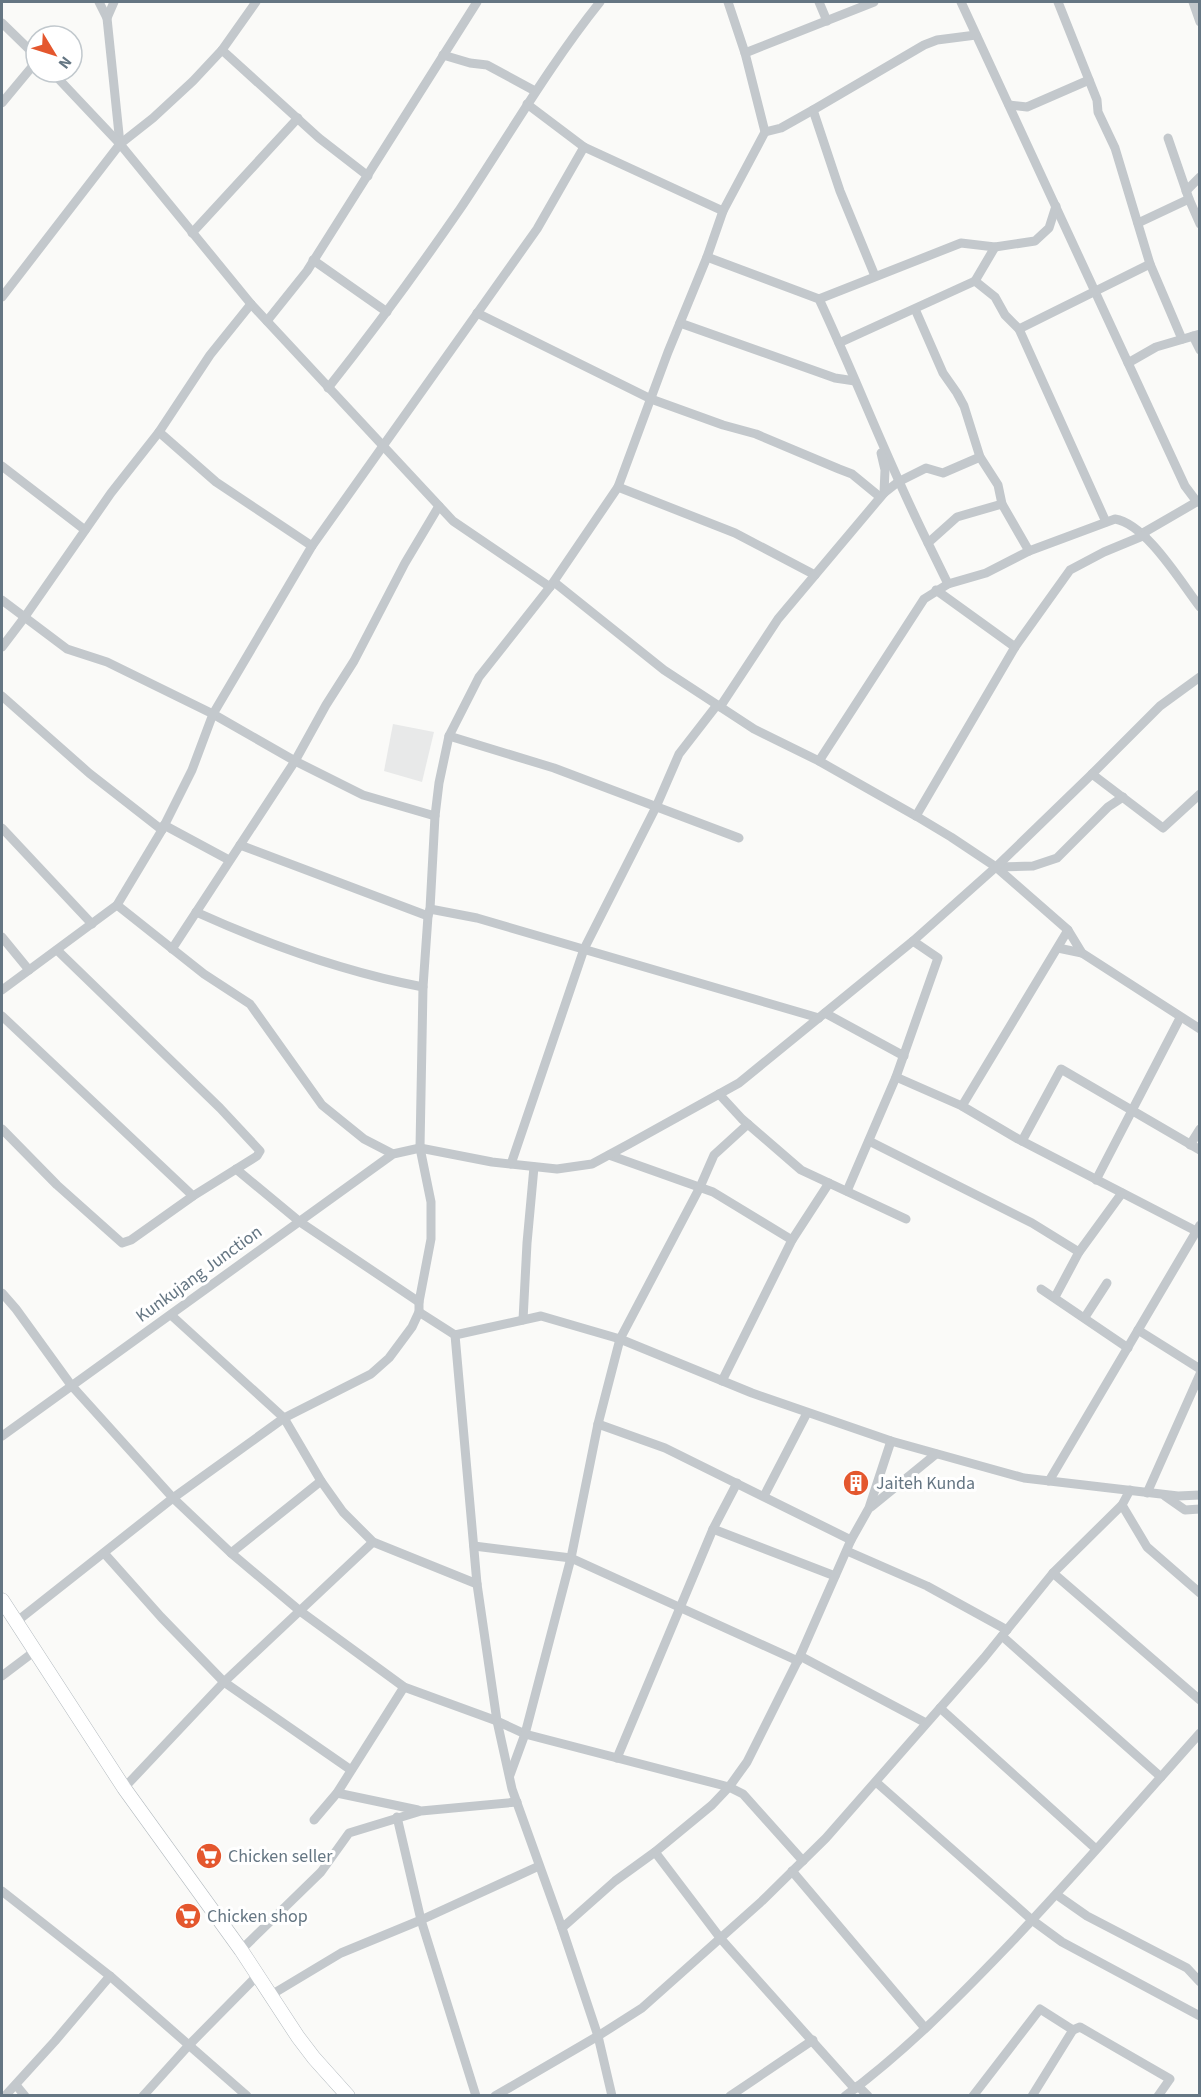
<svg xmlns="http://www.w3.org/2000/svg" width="1201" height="2097" font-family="'Source Sans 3',sans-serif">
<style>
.built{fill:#e8e9e9}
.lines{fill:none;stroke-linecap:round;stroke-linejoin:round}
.secondary-casing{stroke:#b3babf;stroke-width:15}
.street{stroke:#c3c8cc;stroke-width:9}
.secondary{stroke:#fff;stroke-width:14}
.labels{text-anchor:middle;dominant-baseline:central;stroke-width:6;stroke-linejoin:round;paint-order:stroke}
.street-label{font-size:18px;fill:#657683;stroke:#fff}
.poi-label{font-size:18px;fill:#657683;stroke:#fff;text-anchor:start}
</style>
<rect width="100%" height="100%" fill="#fafaf8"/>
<!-- built -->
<polygon class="built" points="393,724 434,732 422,782 384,771"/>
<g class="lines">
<!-- secondary casing -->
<g class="secondary-casing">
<polyline id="secondary" points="2,1600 124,1788 241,1950 298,2037 314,2058 348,2096"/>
</g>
<!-- street -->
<g class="street">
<polyline points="99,2 107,18 120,144"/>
<polyline points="819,2 827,21"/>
<polyline points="961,2 1185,486 1197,502"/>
<polyline points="1058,2 1097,100 1098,112 1115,148 1150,264 1182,339"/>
<polyline points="1193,2 1200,22"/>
<polyline points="107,18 114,2"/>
<polyline points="2,23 36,56"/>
<polyline points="222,50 319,138 368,176"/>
<polyline points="745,53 874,2"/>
<polyline points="443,55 470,63 487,65 535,91"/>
<polyline points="52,72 120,144 251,304 453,521 550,587"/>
<polyline points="2,103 36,62"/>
<polyline points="527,104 584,147 723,211"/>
<polyline points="1009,105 1027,107 1089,80"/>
<polyline points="813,110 840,191 875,276"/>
<polyline points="765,132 781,128 813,110 924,45 937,40 976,35"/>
<polyline points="1168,138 1189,199"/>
<polyline points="1186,191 1200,177"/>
<polyline points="1138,223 1189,199 1200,224"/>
<polyline points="192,233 298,118"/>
<path d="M707 257 819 299C857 380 888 463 928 543"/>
<polyline points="313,260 387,312"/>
<polyline points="975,281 995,247"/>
<polyline points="2,297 120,144 153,118 193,81 222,50 256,2"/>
<polyline points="819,299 961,243 995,247 1035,241 1049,228 1056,206"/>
<polyline points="915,309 943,373 957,393 964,406 980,457 998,485 1002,504 1029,551"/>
<polyline points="477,313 651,399 723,425 756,434 839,469 852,474 880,497"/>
<polyline points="267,321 307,271 477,2"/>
<polyline points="680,323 835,378 855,381"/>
<polyline points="1019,329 1150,264"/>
<polyline points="1193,336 1200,350"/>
<polyline points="839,343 975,281 995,297 1005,315 1019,329 1106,522"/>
<polyline points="1128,363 1156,347 1200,334"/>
<path d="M328 388C374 330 418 270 460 209 507 139 548 67 600 2"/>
<polyline points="159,432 216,482 312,546"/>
<polyline points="881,453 885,470 884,493"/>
<polyline points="2,466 85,530"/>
<polyline points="618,487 735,533 815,575"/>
<polyline points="1143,533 1200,500"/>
<polyline points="554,582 664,670 754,729 819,761 916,816 951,837 996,867 1068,930 1082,953 1200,1029"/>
<polyline points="948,584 928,543 957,517 1002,504"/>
<polyline points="936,590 1015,647"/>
<polyline points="2,600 67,649 107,662 213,714 295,761 363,795 435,816"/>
<polyline points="2,647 24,618 111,493 159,432 210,355 251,304"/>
<polyline points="2,696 89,773 162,830"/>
<polyline points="720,707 778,619 884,493 898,482 926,468 943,473 980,457"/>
<polyline points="449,736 554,768 739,838"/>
<path d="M819 761 924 599 948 584 986 573 1029 551 1115 519C1146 524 1180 581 1200 607"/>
<polyline points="1092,774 1160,706 1200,677"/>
<polyline points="916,816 1015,647 1070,570 1104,552 1145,535"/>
<polyline points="164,825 229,860"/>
<polyline points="2,828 92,924"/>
<polyline points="240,845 428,916"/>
<polyline points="996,867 1033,866 1057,858 1108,807 1123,797"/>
<polyline points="117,905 204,974 250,1004 322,1105 364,1139 393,1154"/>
<polyline points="430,909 477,918 819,1018"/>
<path d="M196 912C269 945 345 972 423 987"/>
<polyline points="2,937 29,970"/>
<polyline points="1058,948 1082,953"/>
<polyline points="172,949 295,761 326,705 354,661 405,563 439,506"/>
<polyline points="2,990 117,905 162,830 192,770 213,714 312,546 537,229 584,147"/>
<polyline points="825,1013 904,1056"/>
<polyline points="2,1016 193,1196"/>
<polyline points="896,1077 962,1106 1018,1139 1196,1231"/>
<polyline points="719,1094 742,1119 801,1170 906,1219"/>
<polyline points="962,1106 1068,930"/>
<polyline points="2,1129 57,1185 122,1243 131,1240 193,1196 257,1156 260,1151 220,1108 57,950"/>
<polyline points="869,1141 1032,1223 1079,1252 1122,1193"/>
<polyline points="1022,1141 1061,1069 1200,1150"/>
<polyline points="1190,1145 1200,1129"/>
<polyline points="609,1155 713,1192 792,1240"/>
<polyline points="511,1164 584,949 656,807 679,754 717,705"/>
<polyline points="236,1169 300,1222 419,1302"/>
<polyline points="1096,1180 1180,1018"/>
<polyline points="847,1191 896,1077 938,958 913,941"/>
<polyline points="1041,1289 1128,1348"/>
<polyline points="2,1293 16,1309 71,1385 173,1498 231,1553 300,1611 404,1687 497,1721 525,1734 729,1787 743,1794 803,1861"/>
<polyline points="1055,1297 1079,1252"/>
<polyline points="419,1312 455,1335 541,1316 620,1339 752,1393 891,1441 1024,1478 1178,1496 1200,1495"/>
<polyline points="171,1315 284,1418 321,1481 343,1512 373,1542 477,1584"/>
<polyline points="1085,1317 1107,1283"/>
<polyline points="523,1320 527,1243 534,1167"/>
<polyline points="1138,1330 1200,1369"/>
<polyline points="455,1335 477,1584 497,1721 512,1789 562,1928 598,2036 612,2096"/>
<polyline points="722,1381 792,1240 829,1183"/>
<polyline points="598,1424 665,1448 851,1540"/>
<polyline points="2,1436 393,1154 420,1148 492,1162 557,1169 592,1164 629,1144 739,1083 913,941 996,867 1092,774 1163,828 1200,794"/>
<polyline points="1049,1481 1200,1225"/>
<polyline points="1147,1493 1200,1374"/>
<polyline points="764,1496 807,1413"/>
<polyline points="1165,1496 1185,1510 1200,1509"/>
<polyline points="1122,1505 1147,1547 1200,1593"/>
<polyline points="871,1507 936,1454"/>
<polyline points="713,1529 835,1576"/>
<polyline points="474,1546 571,1558 798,1661"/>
<polyline points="847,1551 927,1586 1007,1630"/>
<polyline points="104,1553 161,1617 224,1682 351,1770"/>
<polyline points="231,1553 321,1481"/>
<polyline points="1053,1573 1200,1700"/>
<polyline points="16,1622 173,1498 284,1418 371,1374 389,1358 412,1327 419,1312 419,1302 431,1239 431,1202 420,1148 423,987 428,916 430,909 435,816 439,783 449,736 479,677 550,587 618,487 668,352 707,257 723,211 765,132 745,53 728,2"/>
<polyline points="1002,1636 1161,1777"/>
<polyline points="800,1656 926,1723"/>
<polyline points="2,1676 35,1651"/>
<polyline points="940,1708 1096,1849"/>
<polyline points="617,1758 713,1529 737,1483"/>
<polyline points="510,1775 525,1734 571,1558 598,1424 620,1339 700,1187 714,1155 748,1124"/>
<polyline points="876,1782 1032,1920 1062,1942 1200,2016"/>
<polyline points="124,1788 224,1682 373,1542"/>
<polyline points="337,1793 418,1810"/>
<polyline points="397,1817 421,1920 476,2096"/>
<polyline points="314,1820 337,1793 404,1687"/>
<polyline points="655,1852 721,1939 855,2089"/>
<polyline points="792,1871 925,2028"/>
<polyline points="2,1891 110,1976 247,2096"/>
<polyline points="1057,1895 1087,1916 1187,1968 1200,1982"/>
<polyline points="562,1928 615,1881 655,1852 712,1805 729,1787 747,1762 800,1656 851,1540 869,1508 891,1441"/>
<polyline points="241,1950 321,1872 349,1833 421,1811 517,1802"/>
<polyline points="271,1995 341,1953 421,1920 539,1866"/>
<polyline points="16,2085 25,2096"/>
<polyline points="858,2086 868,2096"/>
<polyline points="5,2096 55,2041 110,1976"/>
<polyline points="143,2096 189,2045 258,1975"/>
<polyline points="495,2096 598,2036 642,2008 762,1901 826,1838 984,1658 1053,1573 1122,1505 1130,1490"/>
<polyline points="730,2096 813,2040"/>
<path d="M845 2096C903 2053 954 2002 1004 1950 1071 1880 1135 1806 1200 1733"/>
<polyline points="973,2096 1040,2009 1073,2030 1080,2027 1170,2079 1158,2096"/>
<polyline points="1032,2096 1073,2030"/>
</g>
<!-- secondary -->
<use href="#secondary" class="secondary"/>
</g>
<!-- icons -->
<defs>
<g id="building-disc" transform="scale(1.35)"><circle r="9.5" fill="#e4572e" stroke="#fff"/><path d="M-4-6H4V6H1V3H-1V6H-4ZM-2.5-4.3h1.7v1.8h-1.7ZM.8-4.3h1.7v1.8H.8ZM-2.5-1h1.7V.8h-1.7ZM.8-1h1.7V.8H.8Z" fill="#fff"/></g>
<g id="supermarket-disc" transform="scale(1.35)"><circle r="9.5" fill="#e4572e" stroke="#fff"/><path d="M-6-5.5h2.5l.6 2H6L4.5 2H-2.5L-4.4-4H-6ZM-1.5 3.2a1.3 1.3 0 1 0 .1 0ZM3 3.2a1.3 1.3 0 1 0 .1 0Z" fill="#fff"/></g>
</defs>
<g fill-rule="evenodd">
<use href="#building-disc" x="856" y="1483"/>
<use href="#supermarket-disc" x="209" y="1856"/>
<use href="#supermarket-disc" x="188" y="1916"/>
</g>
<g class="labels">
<!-- street labels -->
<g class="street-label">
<text transform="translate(199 1274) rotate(-36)">Kunkujang Junction</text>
</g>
<!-- poi labels -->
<g class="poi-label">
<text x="876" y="1483">Jaiteh Kunda</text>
<text x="228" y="1856">Chicken seller</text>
<text x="207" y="1916">Chicken shop</text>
</g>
</g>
<!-- border -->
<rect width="1201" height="2097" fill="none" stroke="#657683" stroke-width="6"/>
<!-- north arrow -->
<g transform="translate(54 54) rotate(128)"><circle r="28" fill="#ffffff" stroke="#c1c8cd" stroke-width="1.5"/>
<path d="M0-4.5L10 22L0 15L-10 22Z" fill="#e4572e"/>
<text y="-9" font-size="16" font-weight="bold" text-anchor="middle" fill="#657683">N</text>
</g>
</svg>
